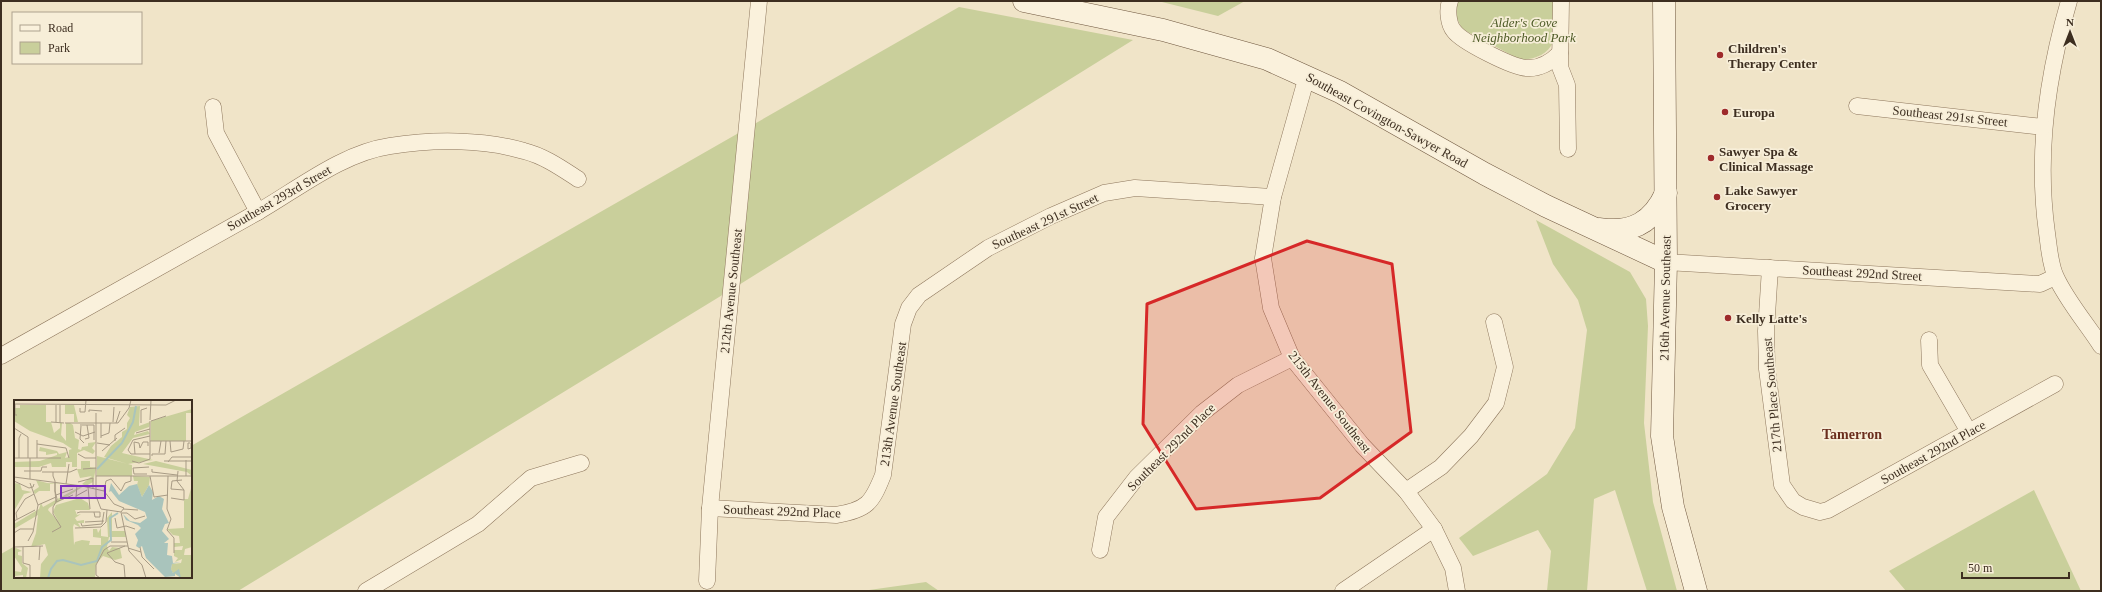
<svg xmlns="http://www.w3.org/2000/svg" width="2102" height="592" font-family="Georgia,serif">
<style>
.green{fill:#c9cf9b}
.lines{fill:none;stroke-linecap:round;stroke-linejoin:round}
.street-casing{stroke:#8d765c;stroke-width:17}
.secondary-casing{stroke:#6f573f;stroke-width:23}
.street{stroke:#faf1dc;stroke-width:16}
.secondary{stroke:#faf1dc;stroke-width:22}
.marked{fill:#d62828;fill-opacity:0.2;stroke:#d62828;stroke-width:3;stroke-linejoin:round}
.poi-dot{fill:#9e2a2b;stroke:#f7eed8;stroke-width:1.5}
.labels{text-anchor:middle;dominant-baseline:central;stroke-width:3.5;stroke-linejoin:round;paint-order:stroke}
.park-label{font-size:13px;font-style:italic;fill:#4d5a26;stroke:#f7eed8}
.poi-label{font-size:13px;font-weight:bold;fill:#3d2e20;stroke:#f7eed8;text-anchor:start}
.street-label{font-size:13px;fill:#3d2e20;stroke:#f7eed8}
.neighbourhood-label{font-size:14px;font-weight:bold;fill:#6b2e1e;stroke:#f7eed8}
.inset-river{fill:none;stroke:#a9c4bc;stroke-width:2}
.inset-road{fill:none;stroke:#a89b85;stroke-width:1}
.view{fill:#7b2cbf;fill-opacity:0.15;stroke:#7b2cbf;stroke-width:2}
.inset-edge{fill:none;stroke:#3d2e20;stroke-width:2}
</style>
<rect width="100%" height="100%" fill="#f0e4c8"/>
<!-- green -->
<g class="green">
<polygon points="1158,1 1245,1 1218,16"/>
<path d="M1456 1H1553C1553 11 1556 33 1553 42 1548 55 1531 61 1519 59L1462 29 1455 14Z"/>
<polygon points="959,7 1133,40 742,283 238,591 1,591 1,554 15,546 15,577 191,577 191,446"/>
<polygon points="1536,220 1630,272 1646,299 1648,326 1644,423 1653,502 1677,591 1647,591 1615,490 1594,499 1587,591 1547,591 1551,551 1538,530 1473,556 1459,538 1547,474 1575,428 1587,330 1578,300 1553,264"/>
<polygon points="2034,490 2081,591 1906,591 1889,571"/>
<polygon points="926,582 939,591 862,591"/>
</g>
<g class="lines">
<!-- street casing -->
<g class="street-casing">
<g id="street">
<path d="M1450 1C1447 9 1448 24 1454 31 1462 42 1514 68 1527 68 1540 69 1551 62 1560 53"/>
<polyline points="1561,1 1560,67 1567,85 1568,149"/>
<path d="M2069 1C2047 76 2036 154 2047 233 2049 247 2050 265 2056 277 2067 301 2087 324 2101 346"/>
<polyline points="1307,76 1273,197 1263,258 1271,308 1292,358 1362,445 1406,491 1434,529 1453,568 1457,591"/>
<polyline points="1857,106 2043,127"/>
<polyline points="213,107 216,133 258,212"/>
<polyline points="1666,262 2040,284 2055,277"/>
<polyline points="1770,268 1766,331 1767,369 1782,485 1793,501 1803,507 1820,512 1828,510 2055,384"/>
<polyline points="1929,340 1930,365 1969,432"/>
<path d="M1 356C86 308 171 261 256 213 298 189 342 153 390 146 432 139 483 139 524 151 544 156 561 168 578 179"/>
<polyline points="1406,491 1441,467 1471,436 1496,403 1505,367 1494,322"/>
<path d="M710 508 836 515C867 510 872 503 883 475L903 324 909 308 919 295 988 248 1051 216 1104 193 1135 188 1273 197"/>
<polyline points="1100,550 1106,517 1137,477 1202,413 1238,385 1292,358"/>
<polyline points="707,581 710,508 759,1"/>
<polyline points="366,591 478,524 531,478 581,463"/>
<polyline points="1343,591 1434,529"/>
</g>
</g>
<!-- secondary casing -->
<g class="secondary-casing">
<g id="secondary">
<polyline points="1024,1 1163,30 1267,59 1340,92 1485,174 1546,206 1666,262"/>
<polyline points="1664,1 1666,262 1662,436 1673,507 1696,591"/>
<path d="M1600 229C1632 234 1653 222 1666 193"/>
</g>
</g>
<!-- street -->
<use href="#street" class="street"/>
<!-- secondary -->
<use href="#secondary" class="secondary"/>
</g>
<!-- marked area -->
<path class="marked" d="M1307 241 1392 264 1411 432 1320 498 1196 509 1143 424 1147 304Z"/>
<!-- markers -->
<g class="poi-dot">
<circle cx="1720" cy="55" r="4"/>
<circle cx="1725" cy="112" r="4"/>
<circle cx="1711" cy="158" r="4"/>
<circle cx="1717" cy="197" r="4"/>
<circle cx="1728" cy="318" r="4"/>
</g>
<g class="labels">
<!-- park labels -->
<g class="park-label">
<text x="1524" y="22">Alder's Cove<tspan x="1524" dy="15">Neighborhood Park</tspan></text>
</g>
<!-- poi labels -->
<g class="poi-label">
<text x="1728" y="48">Children's<tspan x="1728" dy="15">Therapy Center</tspan></text>
<text x="1733" y="112">Europa</text>
<text x="1719" y="151">Sawyer Spa &amp;<tspan x="1719" dy="15">Clinical Massage</tspan></text>
<text x="1725" y="190">Lake Sawyer<tspan x="1725" dy="15">Grocery</tspan></text>
<text x="1736" y="318">Kelly Latte's</text>
</g>
<!-- street labels -->
<g class="street-label">
<text transform="translate(1950 116) rotate(6)">Southeast 291st Street</text>
<text transform="translate(1387 120) rotate(29)">Southeast Covington-Sawyer Road</text>
<text transform="translate(279 198) rotate(-30)">Southeast 293rd Street</text>
<text transform="translate(1045 221) rotate(-25)">Southeast 291st Street</text>
<text transform="translate(1862 273) rotate(3)">Southeast 292nd Street</text>
<text transform="translate(731 291) rotate(-84)">212th Avenue Southeast</text>
<text transform="translate(1665 298) rotate(-89)">216th Avenue Southeast</text>
<text transform="translate(1772 395) rotate(-95)">217th Place Southeast</text>
<text transform="translate(1330 402) rotate(52)">215th Avenue Southeast</text>
<text transform="translate(893 404) rotate(-82)">213th Avenue Southeast</text>
<text transform="translate(1171 447) rotate(-45)">Southeast 292nd Place</text>
<text transform="translate(1933 452) rotate(-29)">Southeast 292nd Place</text>
<text transform="translate(782 511) rotate(2)">Southeast 292nd Place</text>
</g>
<!-- neighbourhood labels -->
<g class="neighbourhood-label">
<text x="1852" y="434">Tamerron</text>
</g>
</g>
<!-- overview -->
<g transform="translate(14 400)">
<rect width="178" height="178" fill="#f0e4c8"/>
<path d="M6 5H32V22H37L40 33 46 28V23H48L47 35 52 41V23H56L59 25 61 38 65 40 64 49 67 50 68 47 74 46V43L82 42 78 48 81 51 79 54 70 50 63 53V67H58V62H52V67H38L37 63 25 67H0V62L26 61 43 55V53L32 55V52L25 51 26 47 43 51 45 54 53 52 51 58 55 57V50L58 49 49 43 16 31 0 21V8H6ZM51 5H60L64 22H60V14H51ZM126 6 125 26 136 22 135 27 121 32 120 35 134 31 136 34 119 38 108 53 139 60 114 64 90 57 97 46 108 37V32L113 29V23L116 18 113 15 116 7ZM178 9V13H172V41H137V21ZM83 56 118 65V76H83ZM67 61H76V67L82 68 79 82 72 86 68 84 78 76 66 78 63 69H67ZM142 61 178 70V76L173 72 129 64ZM119 76 136 77 135 85 128 97 123 85 124 81H120ZM22 80 33 83 48 84H36V91H25L21 94 19 91 25 87ZM0 83 6 84 8 90 18 92 10 94 0 111ZM178 85V147L171 149 170 155H178V178H167L158 172 157 169 158 164 167 163 168 159 161 162 164 158 160 156V150H168L169 146 160 147V143H166L165 136 159 135 153 129 170 128V99H174ZM67 86H70L35 108 34 110 44 121 39 112 42 105 66 98 74 103 76 110H61L63 115 67 114 61 118 63 121 70 120V123H64L67 128 60 124 59 127 60 145 61 142 68 140 76 141 75 145H87V138L79 137V129H83L84 133 87 128V136L94 137 93 118 98 112V131H111L112 137H95L93 147 95 151 98 147 106 148 108 158 101 160 89 156 82 164 81 178H26L27 164 34 155 31 144 17 147 22 133 24 115 0 129V124L25 109 27 103 29 107ZM0 147 8 151 4 152V155L8 156V163L14 168 12 178H9V175L1 176 0 171 7 172 8 168 0 156Z" fill="#c9cf9b"/>
<path d="M97 83 105 95 115 86 123 84 128 97 135 85 139 92 138 100 145 96 150 99 148 109 155 123 151 124 148 131 155 139 150 143H154L153 155 158 156 159 163 167 162 158 164 157 169 159 173 165 169 167 178 161 173V176L151 177 132 158 128 146 125 148 122 146 124 140 121 134 127 128 124 125 112 120 109 114 116 121 126 123 133 118 131 112 105 101 97 91 95 92Z" fill="#a9c4bc"/>
<path class="inset-river" d="M83 69 108 43 119 22 122 6M34 178 37 169 43 161 49 160 67 165 83 161 88 147 97 140 96 118 104 113"/>
<path class="inset-road" d="M0 4 152 5 162 0M1 4V15H3M42 5V22M66 8V12H71L72 0M75 12V10L88 11M82 13V96L87 109 107 112M136 20 137 0M137 21 152 16M37 22 50 23M99 22 100 7M46 23V5M51 23H104L115 8 117 0M102 23 106 11M127 23V10L133 8M66 25H80V40M67 26 66 39 70 43M0 28 14 37V58M61 32 69 36 81 32M122 33 136 29M87 36 95 33 96 23M87 38V23M71 39 75 38 73 25M23 40V58M101 41V35L111 28M136 41H178M156 41 157 52 169 49 170 41M83 43 96 45M176 43H174V49L177 48V43M23 44 52 48 55 58M88 51 103 38M145 53 147 41M64 54 71 58H82M121 54 120 42 125 43 126 48 129 42H134V46M136 54H117L114 50 119 40 136 36M151 54 152 41M138 56V54H151M0 58H47M5 58V38L7 34M118 61 125 63 136 59V21M150 61H178M154 62 158 57H178M69 69 82 68M138 69V72L163 75M10 71H27L28 67H33M164 71 163 81 170 90M28 72H56L63 69M39 72V76L41 81V91L43 99 42 102 41 91V83M133 74H120L119 68 135 67M82 76H178M136 76 140 97M154 76 153 109 157 119 153 130 160 138V153M172 76V60M0 77 68 86 90 91M16 79V58M168 80 158 81 157 89 170 90M0 81 15 88 19 87 20 84M64 82 79 78V89M16 83 24 105M52 84 55 64M74 87 76 109M90 91 92 81 97 79 107 91M90 91 100 104 110 108 107 112M107 91 111 83 117 81V76M42 95 59 89M62 96 73 90M62 97 63 85M140 97 154 95M157 98 170 100V90M24 105 42 97M109 109 124 110M107 112 115 151 128 165 132 178M63 113 66 112H86V117H81L80 112M108 113H113L121 119 131 116M101 118 103 128 112 126 121 129M3 119 2 113 11 99 20 94M0 121 21 110M71 122 90 121M67 123 68 126 88 124 90 112M61 128 87 127 92 122 93 110M38 132 47 127 39 114V107L42 102 59 95M0 133 6 129H19M14 141 19 132 24 105M97 142H113M0 147 29 146M9 147V163L16 165V178M126 147 128 157 140 169M114 148 127 152M25 160 26 146M111 177 110 165 101 162 93 153 111 146M86 178 82 175V165L90 150 96 146H114"/>
<path class="view" d="M47 86H91V98H47Z"/>
<rect width="178" height="178" class="inset-edge"/>
</g>
<!-- border -->
<rect width="2102" height="592" fill="none" stroke="#3d2e20" stroke-width="4"/>
<!-- legend -->
<rect x="12" y="12" width="130" height="52" fill="#f7eed8" stroke="#ada18e"/>
<rect x="20" y="25" width="20" height="6" fill="#faf1dc" stroke="#ada18e"/>
<text x="48" y="32" font-size="12" fill="#3d2e20">Road</text>
<rect x="20" y="42" width="20" height="12" fill="#c9cf9b" stroke="#ada18e"/>
<text x="48" y="52" font-size="12" fill="#3d2e20">Park</text>
<!-- north arrow -->
<g transform="translate(2070 32)" stroke="#f7eed8" stroke-width="3" paint-order="stroke">
<path d="M0-3L7 15L0 10L-7 15Z" fill="#3d2e20"/>
<text y="-6" font-size="11" font-weight="bold" text-anchor="middle" fill="#3d2e20">N</text>
</g>
<!-- scale -->
<path d="M1962 572v6h107v-6" fill="none" stroke="#3d2e20" stroke-width="2"/>
<text x="1968" y="572" font-size="12" fill="#3d2e20" stroke="#f7eed8" stroke-width="3" paint-order="stroke">50 m</text>
</svg>
